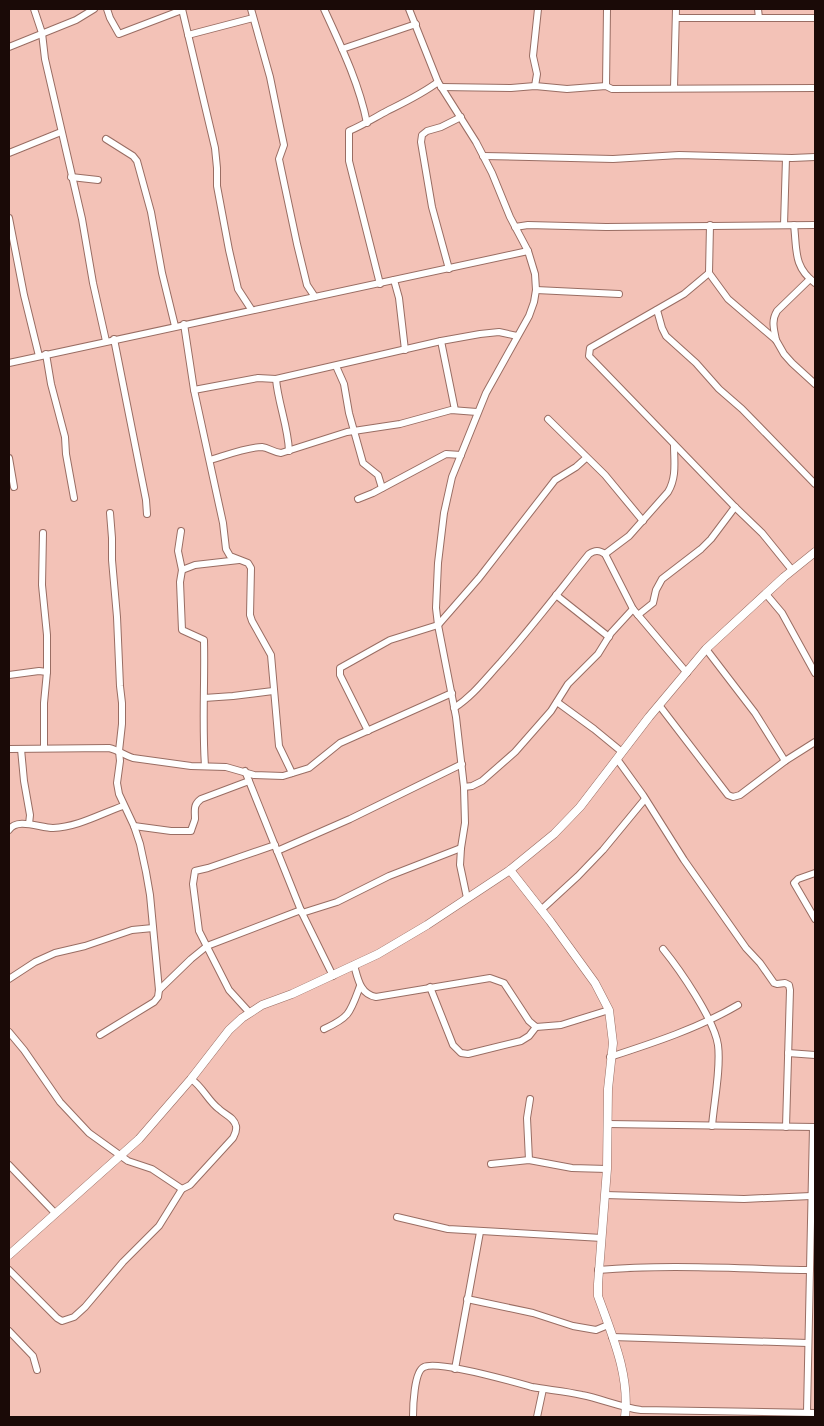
<svg xmlns="http://www.w3.org/2000/svg" width="824" height="1426" font-family="Rubik,sans-serif">
<style>
.lines{fill:none;stroke-linecap:round;stroke-linejoin:round}
.minor-casing{stroke:#996d63;stroke-width:8}
.tertiary-casing{stroke:#996d63;stroke-width:9}
.minor{stroke:#fff;stroke-width:6}
.tertiary{stroke:#fff;stroke-width:8}
</style>
<rect width="100%" height="100%" fill="#f3c2b7"/>
<g class="lines">
<!-- minor casing -->
<g class="minor-casing">
<g id="minor">
<polyline points="34,9 42,33 45,59 82,219 93,283 106,341"/>
<polyline points="107,9 110,18 119,34 182,10"/>
<polyline points="182,9 215,148 217,168 217,186 229,250 238,289 251,309"/>
<polyline points="251,9 270,77 280,126 284,145 279,159 297,244 307,285 315,297"/>
<path d="M324 9C341 46 359 83 367 123"/>
<polyline points="409,9 438,82 476,142 492,173 510,217 528,251 535,274 536,290 534,302 529,316 486,393 452,477 444,513 438,563 436,608 438,625 456,717 464,787 465,823 461,848 460,865 467,898"/>
<polyline points="758,9 759,18"/>
<polyline points="676,18 815,18"/>
<polyline points="188,35 253,18"/>
<polyline points="9,47 76,20 94,9"/>
<polyline points="342,49 416,24"/>
<polyline points="535,86 537,74 533,56 538,9"/>
<polyline points="606,86 607,9"/>
<polyline points="441,87 511,88 535,86 567,89 606,86 612,89 815,88"/>
<polyline points="674,88 676,9"/>
<polyline points="106,139 133,156 137,161 151,212 162,273 175,326"/>
<polyline points="9,153 61,132"/>
<polyline points="483,156 613,159 679,155 792,158 815,157"/>
<polyline points="71,177 98,180"/>
<polyline points="9,218 24,295 39,356"/>
<polyline points="710,225 709,273 684,294 590,348 589,356 735,507 762,533 792,570"/>
<polyline points="784,225 786,158"/>
<path d="M794 225C797 249 793 267 815 283"/>
<polyline points="515,227 528,225 606,227 815,225"/>
<polyline points="449,269 432,207 421,142 422,135 427,131 441,127 461,117"/>
<polyline points="709,273 728,299 776,340 784,354 792,363 815,384"/>
<polyline points="394,280 399,298 405,350"/>
<path d="M380 284 349 161V131C363 125 374 118 387 111 405 102 422 94 438 82"/>
<polyline points="536,290 619,294"/>
<polyline points="657,310 662,328 666,336 696,363 719,389 742,409 815,484"/>
<polyline points="184,324 194,390 223,523 226,549 230,556 248,563 251,568 250,615 252,621 271,655 279,746 292,773"/>
<polyline points="114,339 146,500 147,514"/>
<path d="M776 340C774 329 771 321 777 311L810 279"/>
<polyline points="441,341 455,410"/>
<polyline points="46,354 51,384 65,437 66,454 74,498"/>
<polyline points="9,363 528,251"/>
<polyline points="336,366 344,384 349,413 363,463 378,475 382,488"/>
<path d="M276 379C278 403 288 426 289 451"/>
<polyline points="194,390 258,378 276,379 441,341 480,334 499,332 517,336"/>
<polyline points="548,419 605,475 643,521"/>
<polyline points="9,458 14,487"/>
<path d="M210 460C224 456 247 447 262 447 269 448 273 452 281 453L347 432 400 424 451 410 477 412"/>
<polyline points="358,499 373,493 446,454 461,455"/>
<path d="M181 531 178 551 182 570 180 582 182 630 204 640C205 682 202 724 205 766"/>
<polyline points="43,533 42,585 47,635 47,672 44,703 44,748"/>
<path d="M605 554 629 536 668 492C677 477 674 461 674 445"/>
<polyline points="182,570 195,565 239,560"/>
<polyline points="766,594 782,613 815,673"/>
<polyline points="556,595 609,637"/>
<polyline points="638,615 653,603 656,590 662,579 701,549 711,539 735,507"/>
<polyline points="706,649 755,713 785,761"/>
<polyline points="9,675 39,671 47,672"/>
<polyline points="204,698 233,696 273,691"/>
<polyline points="557,702 594,729 622,752"/>
<polyline points="659,705 728,795 733,797 740,795 785,761 815,742"/>
<path d="M454 708C473 696 486 678 501 662 532 627 560 590 589 554 595 550 599 550 605 554L633 609 687 673"/>
<polyline points="368,731 340,675 340,668 390,640 438,625 479,578 555,480 576,467 586,458"/>
<path d="M9 749 109 748C118 750 124 755 133 758L191 766 226 767 254 775 283 776 309 768 340 743 452 693"/>
<polyline points="21,749 24,781 30,815 29,824"/>
<polyline points="617,759 643,795 684,860 746,948 760,963 774,983 777,984 785,983 789,985 790,990 786,1127"/>
<polyline points="245,771 302,913 333,976"/>
<polyline points="464,787 472,786 482,781 515,752 551,711 568,684 598,654 611,633 633,609"/>
<path d="M134 826 171 831H191C192 827 194 823 195 819 195 810 193 805 201 799L249 781"/>
<path d="M9 830C17 817 40 828 53 828 78 827 100 814 123 806"/>
<polyline points="277,851 350,819 462,764"/>
<polyline points="815,873 798,879 794,883 815,919"/>
<polyline points="541,910 578,876 603,850 645,799"/>
<polyline points="302,913 337,902 389,876 461,848"/>
<path d="M663 949C680 970 714 1019 718 1045 721 1068 714 1102 712 1126"/>
<path d="M354 965C358 979 360 994 376 997L490 978 504 983 529 1021 536 1027 561 1025 609 1010"/>
<polyline points="9,979 35,962 55,953 85,946 132,930 153,928"/>
<polyline points="430,987 453,1045 461,1053 468,1054 521,1041 529,1036 536,1027"/>
<polyline points="159,990 191,959 207,946 301,910"/>
<polyline points="249,1012 229,990 199,931 193,884 195,871 208,868 275,845"/>
<path d="M324 1029C350 1017 350 1013 360 986"/>
<polyline points="9,1032 24,1050 60,1102 89,1133 128,1161 152,1169 182,1189"/>
<polyline points="100,1035 154,1002 158,997 159,990 150,895 146,872 140,844 134,826 119,794 117,783 120,761 119,751 122,724 122,703 120,686 117,617 112,560 112,538 110,513"/>
<polyline points="788,1053 815,1055"/>
<path d="M610 1057C653 1043 699 1028 738 1005"/>
<polyline points="608,1124 815,1127"/>
<polyline points="529,1160 527,1118 530,1099"/>
<polyline points="491,1164 529,1160 572,1168 607,1169"/>
<polyline points="9,1165 55,1213"/>
<polyline points="605,1195 744,1199 811,1196"/>
<polyline points="397,1217 448,1229 602,1238"/>
<path d="M9 1270 57 1318 62 1321 74 1317 85 1307 123 1262 159 1226 182 1189 190 1185 233 1138C235 1134 237 1131 236 1126 234 1117 225 1115 219 1109 208 1101 203 1087 191 1079"/>
<path d="M598 1270C670 1264 738 1269 810 1270"/>
<polyline points="467,1299 533,1313 573,1326 596,1330 608,1325"/>
<polyline points="9,1331 33,1356 37,1370"/>
<polyline points="612,1337 808,1343"/>
<polyline points="455,1369 480,1232"/>
<polyline points="807,1412 813,1127"/>
<path d="M413 1417C413 1407 414 1371 424 1367 438 1360 514 1382 532 1387 549 1390 565 1391 582 1395 602 1399 620 1407 641 1410L815 1413"/>
<polyline points="537,1417 543,1389"/>
</g>
</g>
<!-- tertiary casing -->
<g class="tertiary-casing">
<g id="tertiary">
<path d="M510 870 550 921 595 983 609 1010 613 1043 608 1089 607 1169 598 1284V1296C612 1335 630 1375 625 1417"/>
<polyline points="9,1255 139,1139 191,1079 229,1030 242,1018 262,1005 292,994 378,954 427,925 510,870 554,834 580,807 649,717 706,649 784,577 815,552"/>
</g>
</g>
<!-- minor -->
<use href="#minor" class="minor"/>
<!-- tertiary -->
<use href="#tertiary" class="tertiary"/>
</g>
<!-- border -->
<rect width="824" height="1426" fill="none" stroke="#1a0a07" stroke-width="20"/>
</svg>
